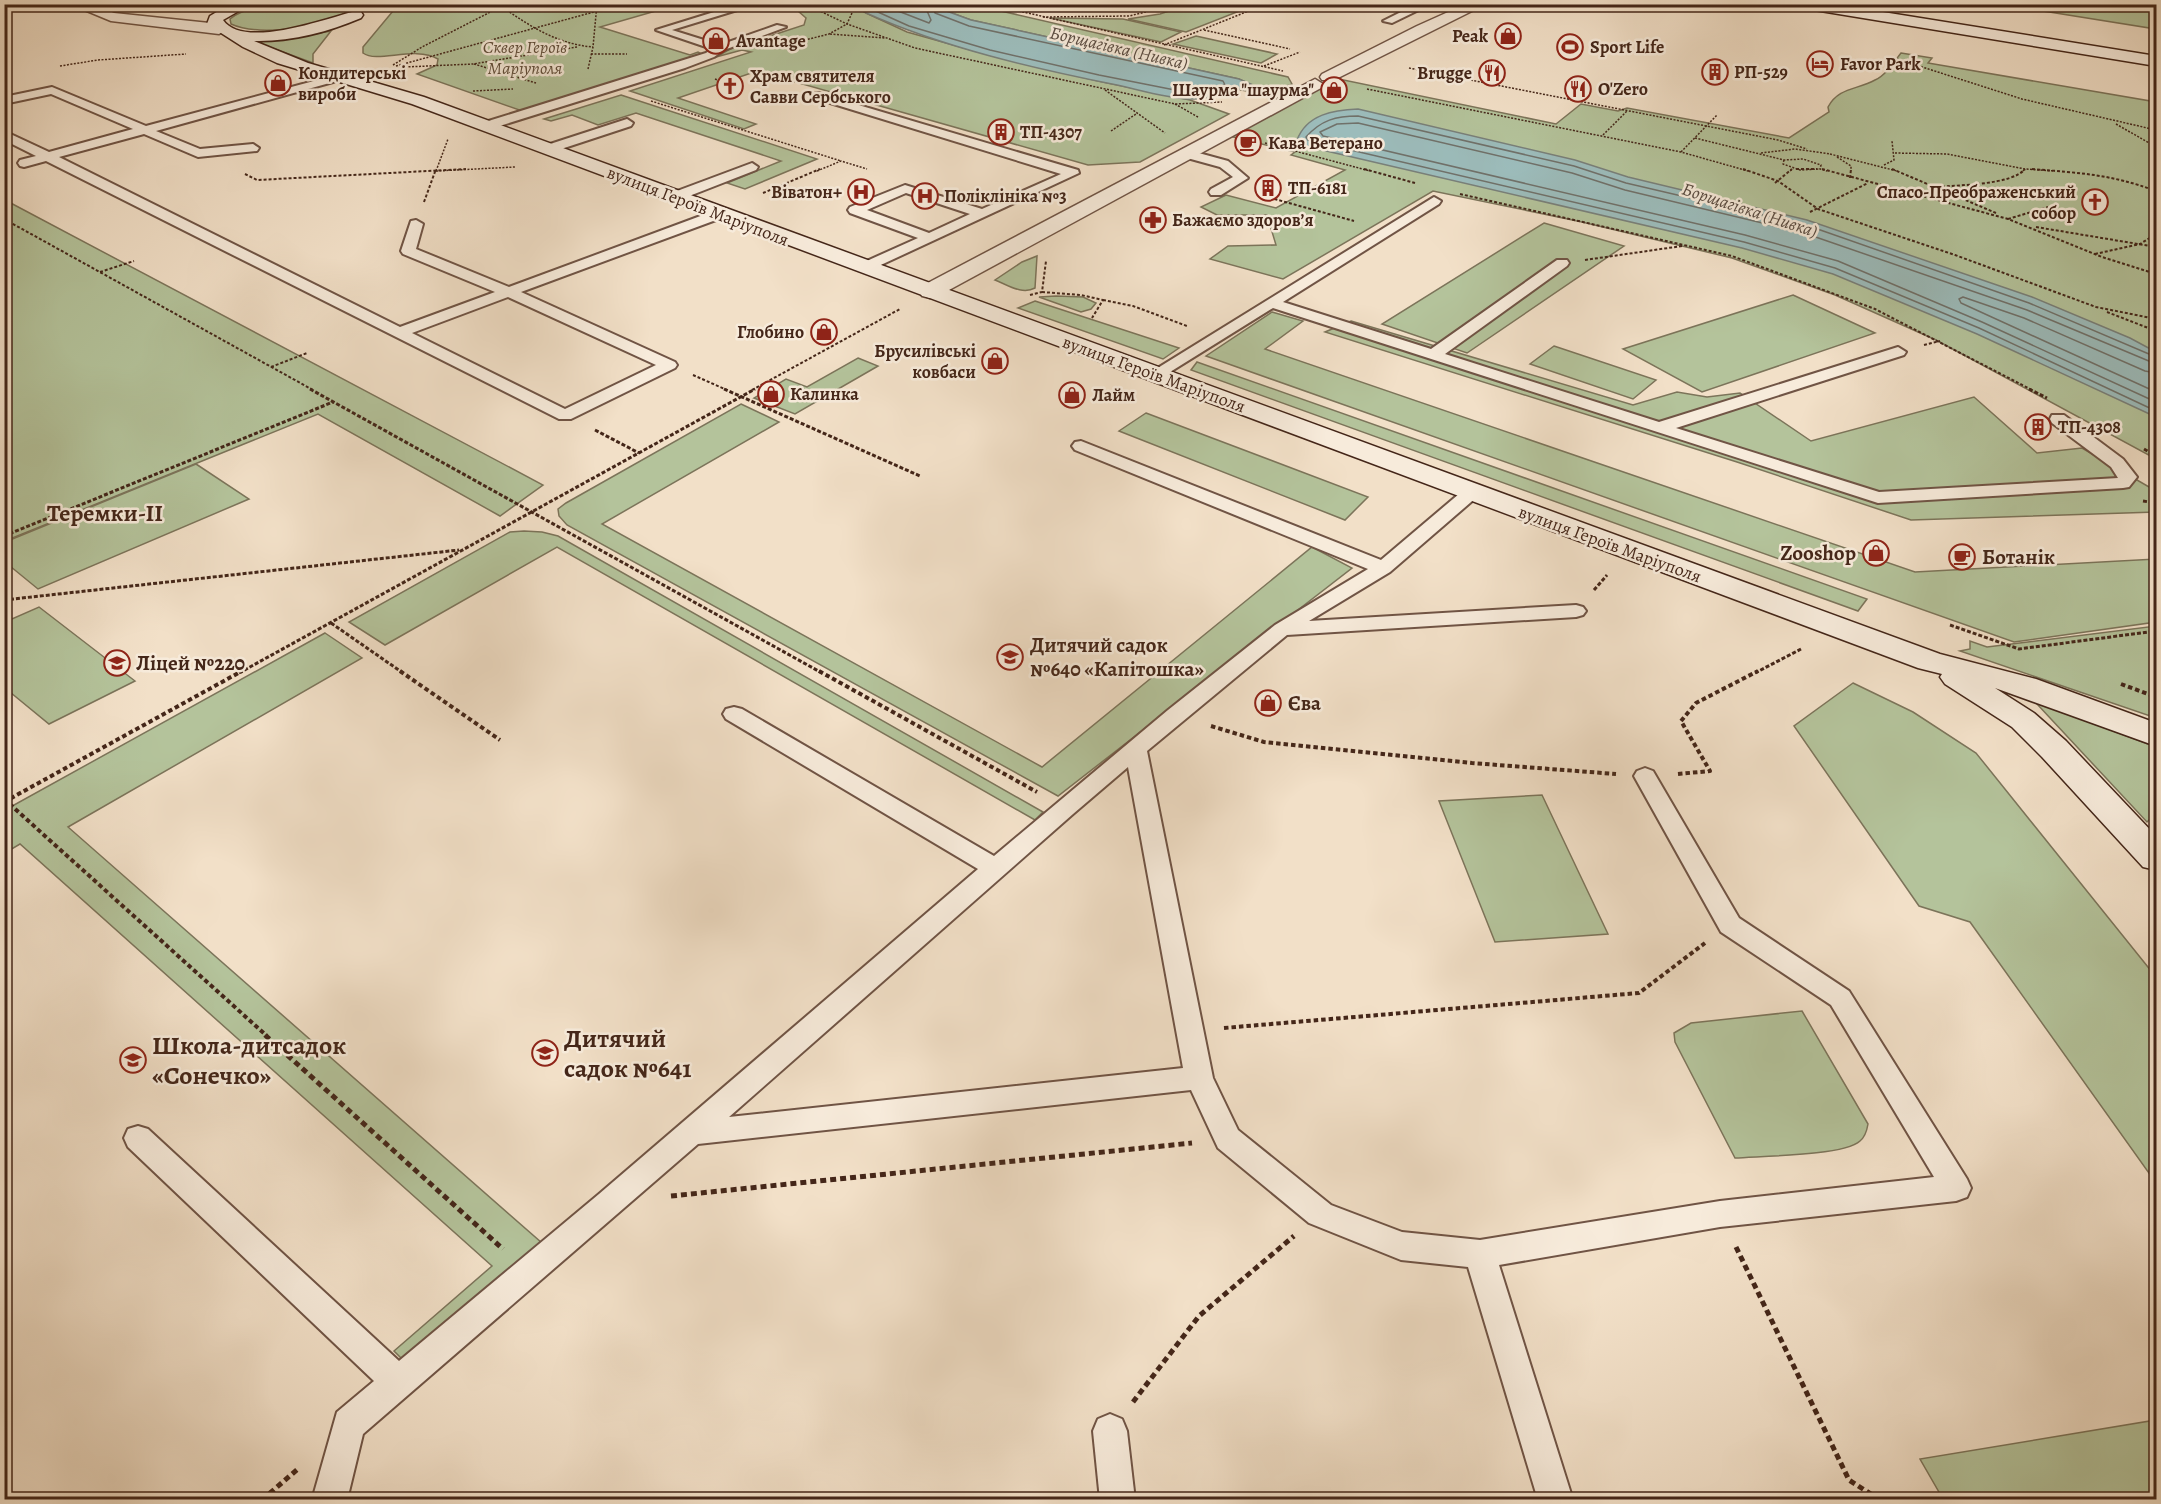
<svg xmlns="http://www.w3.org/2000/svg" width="2161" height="1504" font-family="Alegreya,serif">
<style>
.green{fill:#b4c39b;stroke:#7c745a;stroke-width:1.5}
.water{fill:#9cbcbb;stroke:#79807a;stroke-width:1.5}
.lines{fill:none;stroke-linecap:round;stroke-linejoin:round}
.shore{stroke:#70716a;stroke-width:1.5}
.lane-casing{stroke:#705445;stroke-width:4}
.street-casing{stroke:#705445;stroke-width:3}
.secondary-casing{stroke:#442619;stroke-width:3}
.path-far4{stroke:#442619;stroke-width:1.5;stroke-dasharray:2 1.5;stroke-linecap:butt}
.path-far3{stroke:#442619;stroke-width:2;stroke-dasharray:3 2;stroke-linecap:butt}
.path-far2{stroke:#442619;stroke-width:3;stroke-dasharray:4 2;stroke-linecap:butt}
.path-far1{stroke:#442619;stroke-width:4;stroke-dasharray:4.5 3;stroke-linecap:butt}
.path{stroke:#442619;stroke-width:5;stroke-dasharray:6 4;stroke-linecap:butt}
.lane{fill:#f7ebdb;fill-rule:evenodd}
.street{fill:#f7ebdb;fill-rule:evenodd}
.secondary{fill:#f7ebdb;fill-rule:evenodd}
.labels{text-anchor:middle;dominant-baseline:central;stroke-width:5;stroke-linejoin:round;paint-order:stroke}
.far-poi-label{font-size:18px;font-weight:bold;fill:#442619;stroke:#f7ebdb;text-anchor:start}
.far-park-label{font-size:18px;font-style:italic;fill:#604d3a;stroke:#f7ebdb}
.far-water-label{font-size:18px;font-style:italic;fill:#5a4c42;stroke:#f7ebdb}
.far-street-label{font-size:18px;fill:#442619;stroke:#f7ebdb}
.poi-label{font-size:21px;font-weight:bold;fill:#442619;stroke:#f7ebdb;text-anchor:start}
.quarter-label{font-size:24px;font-weight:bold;fill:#442619;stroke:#f7ebdb}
.near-poi-label{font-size:26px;font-weight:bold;fill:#442619;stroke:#f7ebdb;text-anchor:start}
</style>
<rect width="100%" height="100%" fill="#f2e0c8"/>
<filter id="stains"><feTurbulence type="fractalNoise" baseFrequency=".00333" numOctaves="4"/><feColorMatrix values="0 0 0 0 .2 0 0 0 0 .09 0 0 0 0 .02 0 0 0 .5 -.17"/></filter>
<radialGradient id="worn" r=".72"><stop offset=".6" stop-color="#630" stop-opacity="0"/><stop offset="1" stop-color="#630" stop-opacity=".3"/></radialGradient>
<!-- green -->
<g class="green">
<path d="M343 4 347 7 346 12C323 29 257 36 231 24L230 19C251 0 313 5 343 4Z"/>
<path d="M680 4 600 27 690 55 698 52 704 55 525 112 417 74 437 65 438 59C414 45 378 64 363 53V47L398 5Z"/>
<polygon points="862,4 860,9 866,13 907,32 989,55 1098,81 1190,100 1229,114 1140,162 1088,165 757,71 678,98 756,124 744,129 630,91 751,52 742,50 716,57 730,49 804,25 806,18 791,5"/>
<polygon points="930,5 975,5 1288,77 1292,84 1266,94 1241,90 1250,84 1239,79 971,20"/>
<path d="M1061 5 1158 4V5C1124 13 1095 12 1061 5Z"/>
<polygon points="1187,5 1203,5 1237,12 1186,32 1128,19 1160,14"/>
<polygon points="2005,5 2156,5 2156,29 2012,6"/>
<polygon points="1050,18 1123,19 1181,32 1161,42"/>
<polygon points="331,31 313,54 313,63 253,41 286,39"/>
<polygon points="1196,36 1277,54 1261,63 1173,44"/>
<path d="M1901 53 1932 58 1928 63 2156 102V459L1936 340 1835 295 1732 258 1582 222 1433 191 1283 279 1210 259 1228 246 1276 245 1267 215H1217L1201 207 1226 195 1276 208 1345 170 1291 155 1295 152 1225 135 1334 78 1556 124 1581 104 1618 111 1627 108 1789 138 1829 112 1828 107C1839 87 1857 90 1875 80 1886 75 1894 62 1901 53Z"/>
<polygon points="621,95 817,159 745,189 727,183 781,161 636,113 598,125 572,115 551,121 544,119"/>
<polygon points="5,200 543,485 500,516 318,414 5,541"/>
<polygon points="1544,223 1624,246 1467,353 1382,324"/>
<path d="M1037 256 1035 288C1022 295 1008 285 995 280L1022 262Z"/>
<polygon points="1793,295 1875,333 1702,392 1623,349"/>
<polygon points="1056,296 1083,297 1096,303 1091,309 1081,312 1039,297"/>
<polygon points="1035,301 1179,348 1163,359 1018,308"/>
<polygon points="1272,312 1303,321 1265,349 1915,572 2156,559 2156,622 2014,642 1206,356"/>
<polygon points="1351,321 1633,405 1677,392 1707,397 1740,393 1811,441 1974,397 2037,453 2082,448 2156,491 2156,512 1911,520 1737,462 1325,332"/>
<polygon points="1554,346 1656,380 1633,399 1530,364"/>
<polygon points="858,358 878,366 795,414 754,398 786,379 807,387"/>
<polygon points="1197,362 1867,599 1858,611 1191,370"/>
<polygon points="741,404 779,422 602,524 1042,767 1312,547 1352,568 1058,796 567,525 559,516 558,509 566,503"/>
<polygon points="1146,413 1368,497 1345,520 1119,431"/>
<polygon points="196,464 249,499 38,589 5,562 5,542"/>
<polygon points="524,531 542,532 558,536 1043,812 1035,820 557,547 385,645 349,622 510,532"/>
<polygon points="39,607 135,681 49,724 5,688 5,622"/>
<polygon points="2156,626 2156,718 1960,651 1970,649 1970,641 1987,647"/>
<polygon points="325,633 362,658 68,827 542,1243 406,1363 394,1351 492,1266 20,844 5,853 5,810"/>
<polygon points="1853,683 1913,712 1976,753 2156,977 2156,1183 1970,922 1919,906 1794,726"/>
<polygon points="2039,703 2156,747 2156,813 2147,822 2037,704"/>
<polygon points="1542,795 1608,934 1495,942 1439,801"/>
<path d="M1802 1011 1868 1124C1867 1130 1865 1137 1860 1141 1844 1156 1760 1156 1735 1158L1675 1042 1674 1033 1691 1023Z"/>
<polygon points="2156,1420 2156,1499 1943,1499 1920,1459"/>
</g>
<!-- water -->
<g class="water">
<path d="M862 5H930L971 20 1239 79 1251 84C1237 92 1205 100 1189 99 1166 98 1140 90 1117 85 1032 68 945 48 866 13L860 9Z"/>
<path d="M1358 109 1575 160 1628 177 1807 220 2032 297 2130 338 2156 352V417L1977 334 1833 274 1742 248 1305 146 1297 140C1307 114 1334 110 1358 109Z"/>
</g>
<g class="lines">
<!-- shore -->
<g class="shore">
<polyline points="867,4 869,8 909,26 990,50 1099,75 1190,93 1225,85 1223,81 969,26 935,13 932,4"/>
<polyline points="880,4 929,23 931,20 924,4"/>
<path d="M2156 357 2029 303 1806 225 1626 183 1574 166 1358 116C1336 116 1321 120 1306 137L1308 140 1744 242 1835 268 1979 328 2156 411"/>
<polyline points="2156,364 2027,310 1804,233 1625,190 1572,173 1358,123 1337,124 1320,132 1323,136 1745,235 1838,261 1982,322 2156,402"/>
<polyline points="2156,373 2145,371 2024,318 1963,297 1959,299 1961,303 2156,392"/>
</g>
<!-- lane casing -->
<g class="lane-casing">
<g id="lane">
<polygon points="740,4 747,7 672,30 720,45 777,25 786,27 724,50 714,57 685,68 490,129 482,129 480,126 482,123 706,53 712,49 656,30"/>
<polygon points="1417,4 1431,4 1392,23 1383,21"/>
<path d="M340 74 344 75V79L156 131 200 149 253 144 259 148 257 151 198 157 144 134 59 157 400 327 495 292 403 254 401 251 411 221 416 220 423 224 416 249 509 287 714 211H724L726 214 724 217 521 292 675 362 677 365 675 368 571 419H559L46 161 24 167 20 166 18 163 20 160 36 156 4 140V131L49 152 133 129 51 94 4 104V97L52 87 146 126ZM508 297 656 365 565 409 412 333Z"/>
<path d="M818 93 1078 170 1079 173 870 270H860L858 267 860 264 918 238 850 213 848 210 850 207 905 185 982 209 1061 174 814 98V94ZM906 193 970 214 929 233 867 210Z"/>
<polygon points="627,119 633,123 631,126 552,152 544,152 542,149 544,146"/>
<polygon points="1184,149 1228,161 1248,178 1221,195 1211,195 1209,192 1211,189 1233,177 1220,167 1180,156 1178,153"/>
<polygon points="752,163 758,167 756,170 679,200 674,201 667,197 669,194"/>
<polygon points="1434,197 1441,201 1439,204 1283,302 1431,349 1557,260 1567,260 1569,263 1567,266 1445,354 1659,422 1898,347 1906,352 1904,355 1676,428 1879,492 2118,478 2111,467 2052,423 2050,419 2052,415 2064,415 2123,459 2137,477 2129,487 2123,488 1878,503 1273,308 1162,377 1156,379 1148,374"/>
<path d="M1081 441 1381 560 1466 488H1478L1481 492 1478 496 1390 572 1309 621 1576 605 1583 607 1586 611 1583 615 1576 617 1287 635 1147 751 1213 1078 1238 1130 1331 1205 1402 1232 1480 1240 1720 1201 1934 1177 1831 1005 1721 932 1634 776 1637 771 1645 768 1653 771 1739 918 1849 991 1967 1179 1971 1188 1967 1197 1956 1201 1720 1227 1499 1265 1573 1500H1538L1468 1267 1401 1260 1309 1223 1218 1148 1191 1090 698 1144 363 1434 347 1500H312L337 1412 374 1381 128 1147 124 1138 128 1129 138 1126 148 1129 399 1361 599 1194 978 869 726 719 723 714 726 709 734 707 742 709 994 856 1168 710 1275 625 1368 569 1075 450 1072 446 1075 442ZM1128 767 1183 1068 729 1117 1073 814Z"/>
<polygon points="1110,1414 1122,1419 1127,1431 1135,1500 1100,1500 1093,1431 1098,1419"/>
</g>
</g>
<!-- street casing -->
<g class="street-casing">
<g id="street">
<polygon points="70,4 92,4 114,13 219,24 227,29 219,34 111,21"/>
<polygon points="1466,4 1486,4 1334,80 1322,80 1320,77 1322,74 1417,26"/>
<polygon points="1315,79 1323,84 1321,88 938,296 930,298 922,296 919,291 922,286"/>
</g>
</g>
<!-- secondary casing -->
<g class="secondary-casing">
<g id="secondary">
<path d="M230 4H251L223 20C244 50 327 18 356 11L361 12 363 15 361 18C328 32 290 42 254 41L308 63 424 97 1940 654 2036 679 2156 723V746L1995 688 2034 713 2066 741 2156 836V870L2143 867 2042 757 2012 727 1945 684 1940 677 1942 674 1918 668 412 104 277 63 243 47 207 24 210 16Z"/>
<polygon points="1795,4 1833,4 2156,56 2156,66 1802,8"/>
</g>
</g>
<!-- path-far4 -->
<g class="path-far4">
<path d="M498 4C528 25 556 44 593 47"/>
<polyline points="805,4 847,24 915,48 1175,104 1222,102"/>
<polyline points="988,4 1283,71"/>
<polyline points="1251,10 1266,4"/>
<polyline points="1043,17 1129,16 1179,4"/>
<polyline points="1204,30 1290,49"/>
<polyline points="830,34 885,38"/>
<polyline points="801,41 829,34 847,24 856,4"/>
<polyline points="1164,45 1251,10 1220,4"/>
<polyline points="591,54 627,54"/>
<polyline points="1891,57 2022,99 2156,130"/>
<polyline points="474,64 536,83"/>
<polyline points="393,65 422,47 506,4"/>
<polyline points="60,66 98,60 186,54"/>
<polyline points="396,66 623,4"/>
<polyline points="1264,66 1300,52"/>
<polyline points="405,67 473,64 577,47"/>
<polyline points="1409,68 1778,140 1807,149"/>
<polyline points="588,69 593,47 597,4"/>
<polyline points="715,79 728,84"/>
<polyline points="1367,89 1681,152 1748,171"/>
<polyline points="1105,90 1165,133"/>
<polyline points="473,91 513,89"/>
<polyline points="651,101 841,161"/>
<polyline points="1175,104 1198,117"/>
<polyline points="2116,124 2156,147"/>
<polyline points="1111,131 1136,114"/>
<polyline points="1603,135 1627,111"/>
<polyline points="1695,138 1784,160 1803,159 1821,165 1820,169 1827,171"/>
<polyline points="1265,143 1370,171"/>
<polyline points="1681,152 1717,115"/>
<polyline points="1761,153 1795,149 1830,154"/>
<polyline points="1895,153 1947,154 2025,169 2055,171"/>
<polyline points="1830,154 1897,171"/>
<polyline points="1837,157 1851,166 1851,171"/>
<polyline points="1784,160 1783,164 1800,170 1820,169"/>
<polyline points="1884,165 1894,160 1892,141"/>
<polyline points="436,171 515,167"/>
<polyline points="436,171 448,139"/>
<polyline points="817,171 841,161 867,169"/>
<polyline points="1790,171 1793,169"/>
<polyline points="2023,171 2025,169"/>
</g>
<!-- path-far3 -->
<g class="path-far3">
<polyline points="1364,169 1415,183"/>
<polyline points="1743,169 1778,181 1818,209 1955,255 2096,307 2156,319"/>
<polyline points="1796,169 1817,169"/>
<polyline points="1822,169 2008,219 2102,257 2156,274"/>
<polyline points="1892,169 1996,213"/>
<path d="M2032 169C2080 173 2110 174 2156 191"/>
<polyline points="245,174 257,180 466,169"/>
<polyline points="1850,178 1851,169"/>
<polyline points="1775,183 1792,169"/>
<path d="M1937 187C1958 185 2012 185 2025 169"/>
<polyline points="763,193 820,169"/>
<polyline points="1460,194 1732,256 1875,309 2032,390"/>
<polyline points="1260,195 1354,221"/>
<polyline points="424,202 436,169"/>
<polyline points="1810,212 1868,183"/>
<polyline points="4,219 313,390"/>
<polyline points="2008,219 2048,207"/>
<polyline points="2036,227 2156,247"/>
<polyline points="2095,254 2140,244 2156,234"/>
<polyline points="1585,260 1682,246"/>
<polyline points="100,272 134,261"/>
<polyline points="1042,292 1081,295 1103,300 1092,318"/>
<polyline points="1030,295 1042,292 1046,261"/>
<polyline points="1103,300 1133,306 1187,326"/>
<polyline points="2107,312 2156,331"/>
<polyline points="1924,345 1940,341"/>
<polyline points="271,367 307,353"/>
<polyline points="693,375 727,390"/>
<polyline points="752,390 900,309"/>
</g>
<!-- path-far2 -->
<g class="path-far2">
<polyline points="310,389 822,673"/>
<polyline points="724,389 920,476"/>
<polyline points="2029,389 2047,398"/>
<polyline points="595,430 639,453"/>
<polyline points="2144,449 2156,456"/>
<polyline points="2143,501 2156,503"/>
<polyline points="4,536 333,402"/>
<polyline points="1594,590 1607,575"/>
<polyline points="4,600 459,550"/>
<polyline points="331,623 403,673"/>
<polyline points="1950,625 2019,649 2156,631"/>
<polyline points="239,673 755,389"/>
<polyline points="1755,673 1801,649"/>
</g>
<!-- path-far1 -->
<g class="path-far1">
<polyline points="400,671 500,740"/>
<polyline points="819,671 1037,792"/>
<polyline points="2121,684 2156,697"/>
<polyline points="1211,726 1264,742 1472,763 1616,774"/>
<polyline points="1678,774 1710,771 1681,721 1696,703 1758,671"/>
<polyline points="4,799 267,1036"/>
<polyline points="4,802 242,671"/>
<polyline points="1224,1028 1639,993 1705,943"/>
</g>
<!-- path -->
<g class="path">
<polyline points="265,1035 503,1249"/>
<polyline points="671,1196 1192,1143"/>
<polyline points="1736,1247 1849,1480 1880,1500"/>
<polyline points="1133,1402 1199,1316 1294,1236"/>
<polyline points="262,1500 299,1468"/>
</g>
<!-- lane -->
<use href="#lane" class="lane"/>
<!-- street -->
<use href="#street" class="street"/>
<!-- secondary -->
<use href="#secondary" class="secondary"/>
</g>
<!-- icons -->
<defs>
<g id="shop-ring" transform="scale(1.35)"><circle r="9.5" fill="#f7ebdb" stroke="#8f2418" stroke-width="1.5"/><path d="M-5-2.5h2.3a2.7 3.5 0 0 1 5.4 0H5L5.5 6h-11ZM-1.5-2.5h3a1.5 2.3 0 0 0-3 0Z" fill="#8f2418"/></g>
<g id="stadium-ring" transform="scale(1.35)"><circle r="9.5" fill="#f7ebdb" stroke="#8f2418" stroke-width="1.5"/><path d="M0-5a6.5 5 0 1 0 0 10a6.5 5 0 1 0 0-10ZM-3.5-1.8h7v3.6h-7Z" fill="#8f2418"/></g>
<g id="hotel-ring" transform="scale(1.35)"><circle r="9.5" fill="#f7ebdb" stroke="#8f2418" stroke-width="1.5"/><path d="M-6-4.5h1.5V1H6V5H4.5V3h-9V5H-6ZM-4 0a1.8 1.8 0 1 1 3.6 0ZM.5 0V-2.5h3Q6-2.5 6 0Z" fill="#8f2418"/></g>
<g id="building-ring" transform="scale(1.35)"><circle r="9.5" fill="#f7ebdb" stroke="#8f2418" stroke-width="1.5"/><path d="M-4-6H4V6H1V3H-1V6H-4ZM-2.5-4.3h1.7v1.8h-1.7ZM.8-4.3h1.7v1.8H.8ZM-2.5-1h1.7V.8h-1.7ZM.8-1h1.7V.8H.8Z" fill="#8f2418"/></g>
<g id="restaurant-ring" transform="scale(1.35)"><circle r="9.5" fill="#f7ebdb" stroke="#8f2418" stroke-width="1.5"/><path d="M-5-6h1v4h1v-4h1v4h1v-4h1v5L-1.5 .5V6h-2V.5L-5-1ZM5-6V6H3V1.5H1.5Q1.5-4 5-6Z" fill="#8f2418"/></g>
<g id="church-ring" transform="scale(1.35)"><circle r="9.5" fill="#f7ebdb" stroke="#8f2418" stroke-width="1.5"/><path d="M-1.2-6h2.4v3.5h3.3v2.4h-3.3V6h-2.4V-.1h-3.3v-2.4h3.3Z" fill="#8f2418"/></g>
<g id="cafe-ring" transform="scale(1.35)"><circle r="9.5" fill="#f7ebdb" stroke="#8f2418" stroke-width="1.5"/><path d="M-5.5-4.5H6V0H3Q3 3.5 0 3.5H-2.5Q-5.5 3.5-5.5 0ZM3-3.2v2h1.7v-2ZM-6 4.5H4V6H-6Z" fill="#8f2418"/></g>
<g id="hospital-ring" transform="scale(1.35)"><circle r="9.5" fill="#f7ebdb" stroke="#8f2418" stroke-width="1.5"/><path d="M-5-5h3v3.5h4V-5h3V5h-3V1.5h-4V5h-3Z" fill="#8f2418"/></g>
<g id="pharmacy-ring" transform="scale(1.35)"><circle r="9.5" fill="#f7ebdb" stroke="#8f2418" stroke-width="1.5"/><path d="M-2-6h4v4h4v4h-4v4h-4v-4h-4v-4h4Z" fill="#8f2418"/></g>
<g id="school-ring" transform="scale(1.35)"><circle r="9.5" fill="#f7ebdb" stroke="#8f2418" stroke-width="1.5"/><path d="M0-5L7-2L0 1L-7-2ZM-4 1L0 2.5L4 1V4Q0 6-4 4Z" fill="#8f2418"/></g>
</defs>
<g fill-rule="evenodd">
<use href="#shop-ring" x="1508" y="36"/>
<use href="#shop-ring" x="716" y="41"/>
<use href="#stadium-ring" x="1570" y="47"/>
<use href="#hotel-ring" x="1820" y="64"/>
<use href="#building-ring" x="1715" y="72"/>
<use href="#restaurant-ring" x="1492" y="73"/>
<use href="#shop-ring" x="278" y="83"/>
<use href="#church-ring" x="730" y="86"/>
<use href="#restaurant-ring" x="1578" y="89"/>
<use href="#shop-ring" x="1334" y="90"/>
<use href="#building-ring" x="1001" y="132"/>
<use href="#cafe-ring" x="1248" y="143"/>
<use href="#building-ring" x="1268" y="188"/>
<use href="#hospital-ring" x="861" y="192"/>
<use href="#hospital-ring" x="925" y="196"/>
<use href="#church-ring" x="2095" y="202"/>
<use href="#pharmacy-ring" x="1153" y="220"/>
<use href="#shop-ring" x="824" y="332"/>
<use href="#shop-ring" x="995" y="361"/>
<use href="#shop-ring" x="771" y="394"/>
<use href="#shop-ring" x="1072" y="395"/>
<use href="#building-ring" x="2038" y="427"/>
<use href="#shop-ring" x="1876" y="553"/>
<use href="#cafe-ring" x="1962" y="557"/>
<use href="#school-ring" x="1010" y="657"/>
<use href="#school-ring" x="117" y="663"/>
<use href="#shop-ring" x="1268" y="703"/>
<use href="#school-ring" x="545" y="1053"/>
<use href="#school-ring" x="133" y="1060"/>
</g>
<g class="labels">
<!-- far-poi labels -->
<g class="far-poi-label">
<text x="1488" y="36" text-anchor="end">Peak</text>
<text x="736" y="41">Avantage</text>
<text x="1590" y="47">Sport Life</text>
<text x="1840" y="64">Favor Park</text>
<text x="1734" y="72">РП-529</text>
<text x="298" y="73">Кондитерські<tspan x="298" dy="21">вироби</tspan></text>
<text x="1472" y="73" text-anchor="end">Brugge</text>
<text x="750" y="76">Храм святителя<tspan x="750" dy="21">Савви Сербського</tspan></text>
<text x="1598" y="89">O'Zero</text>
<text x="1314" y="90" text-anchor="end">Шаурма "шаурма"</text>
<text x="1020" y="132">ТП-4307</text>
<text x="1268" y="143">Кава Ветерано</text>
<text x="1288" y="188">ТП-6181</text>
<text x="842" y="192" text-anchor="end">Віватон+</text>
<text x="2076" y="192" text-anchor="end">Спасо-Преображенський<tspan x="2076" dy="21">собор</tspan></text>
<text x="944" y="196">Поліклініка №3</text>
<text x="1172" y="220">Бажаємо здоровʼя</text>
<text x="804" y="332" text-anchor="end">Глобино</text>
<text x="976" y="351" text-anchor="end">Брусилівські<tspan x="976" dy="21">ковбаси</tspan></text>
<text x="790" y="394">Калинка</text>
<text x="1092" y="395">Лайм</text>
<text x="2058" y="427">ТП-4308</text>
</g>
<!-- far-park labels -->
<g class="far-park-label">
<text x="525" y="47">Сквер Героїв<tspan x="525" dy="21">Маріуполя</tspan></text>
</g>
<!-- far-water labels -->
<g class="far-water-label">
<text transform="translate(1119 48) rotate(13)">Борщагівка (Нивка)</text>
<text transform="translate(1750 210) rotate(18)">Борщагівка (Нивка)</text>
</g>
<!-- far-street labels -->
<g class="far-street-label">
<text transform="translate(698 206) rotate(21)">вулиця Героїв Маріуполя</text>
<text transform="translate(1154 374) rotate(20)">вулиця Героїв Маріуполя</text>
<text transform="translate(1610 544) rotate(20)">вулиця Героїв Маріуполя</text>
</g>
<!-- poi labels -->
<g class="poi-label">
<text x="1856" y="553" text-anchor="end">Zooshop</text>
<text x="1982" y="557">Ботанік</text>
<text x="1030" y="645">Дитячий садок<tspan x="1030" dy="24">№640 «Капітошка»</tspan></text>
<text x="136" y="663">Ліцей №220</text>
<text x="1288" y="703">Єва</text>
</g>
<!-- quarter labels -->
<g class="quarter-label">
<text x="105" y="513">Теремки-ІІ</text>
</g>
<!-- near-poi labels -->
<g class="near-poi-label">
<text x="564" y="1038">Дитячий<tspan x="564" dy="30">садок №641</tspan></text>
<text x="152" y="1045">Школа-дитсадок<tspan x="152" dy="30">«Сонечко»</tspan></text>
</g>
</g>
<!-- margin -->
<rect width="2161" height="1504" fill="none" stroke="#f2e0c8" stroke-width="24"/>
<rect x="6" y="6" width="2149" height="1492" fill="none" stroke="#442619" stroke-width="3"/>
<rect x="12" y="12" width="2137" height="1480" fill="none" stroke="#442619" stroke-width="1.5"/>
<rect width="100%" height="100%" filter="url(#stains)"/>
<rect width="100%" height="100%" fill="url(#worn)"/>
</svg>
